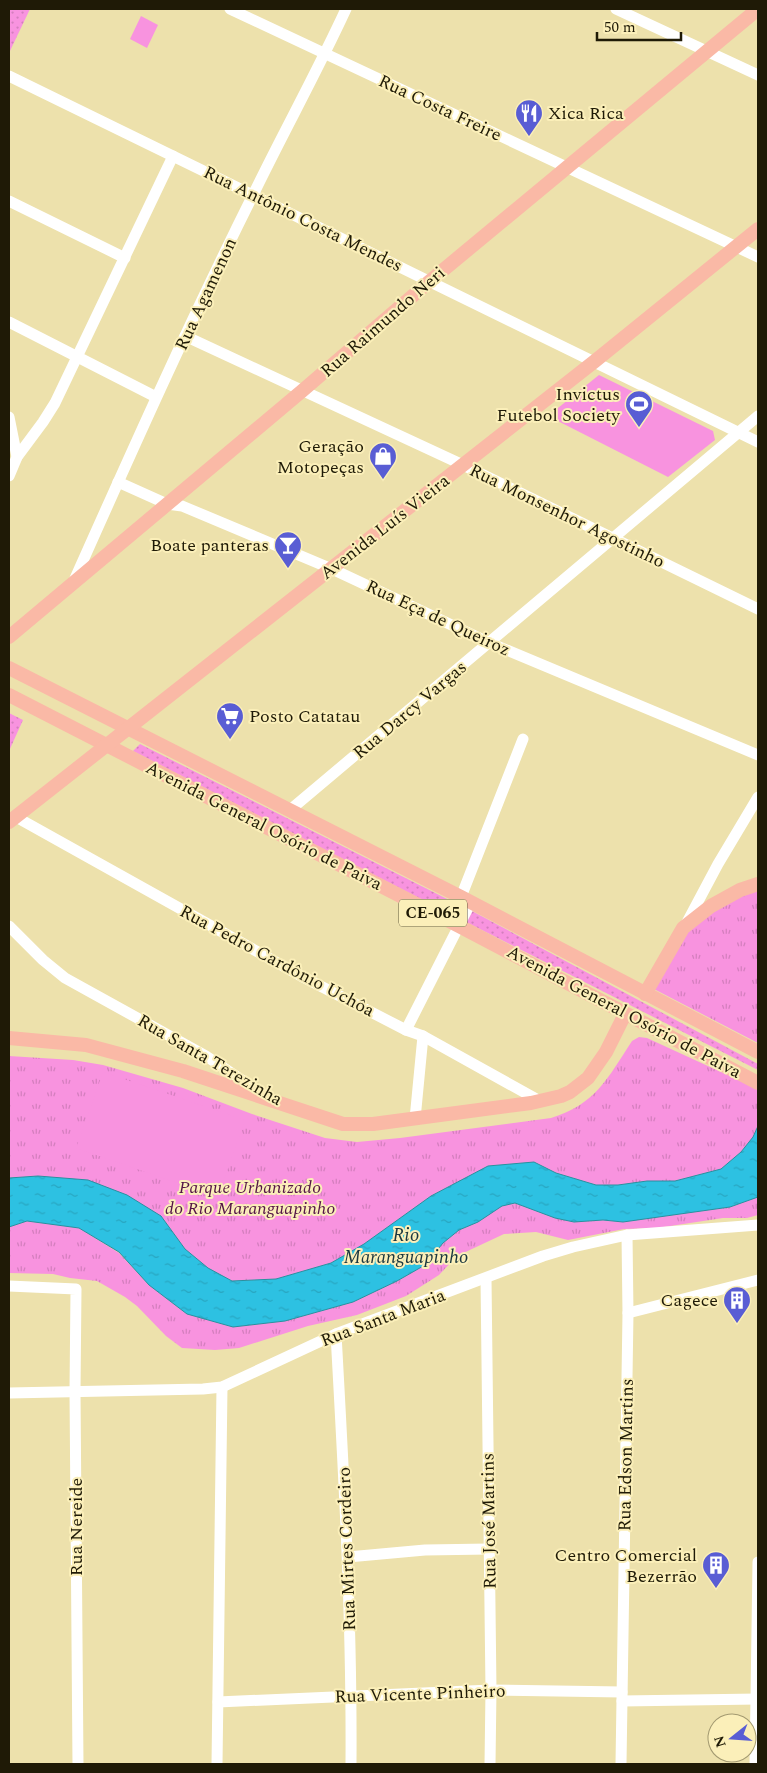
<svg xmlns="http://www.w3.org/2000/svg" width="767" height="1773" font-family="Spectral,serif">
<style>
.grass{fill:url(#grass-dots)}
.park{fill:url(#park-tufts)}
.garden{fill:#f893df}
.water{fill:url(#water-ripples);stroke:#298fa0}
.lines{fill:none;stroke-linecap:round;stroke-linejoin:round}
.minor{stroke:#fff;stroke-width:11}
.major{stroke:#fab9a6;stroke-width:14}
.labels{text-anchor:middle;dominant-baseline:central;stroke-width:4;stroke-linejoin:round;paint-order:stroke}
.shield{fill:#fbefb9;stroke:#615a3c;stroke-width:1}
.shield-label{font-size:16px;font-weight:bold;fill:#1f1a06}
.street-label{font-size:18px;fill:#1f1a06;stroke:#fbefb9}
.poi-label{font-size:18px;fill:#1f1a06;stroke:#fbefb9;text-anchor:end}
.park-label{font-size:18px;font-style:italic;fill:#541547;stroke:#fbefb9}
.water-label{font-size:19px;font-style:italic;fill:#1a373f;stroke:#fbefb9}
</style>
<defs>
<pattern id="grass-dots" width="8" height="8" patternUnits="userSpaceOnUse" patternTransform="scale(1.25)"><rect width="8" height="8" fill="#f893df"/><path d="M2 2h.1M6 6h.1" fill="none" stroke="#d47ebe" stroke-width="1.8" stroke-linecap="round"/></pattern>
<pattern id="park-tufts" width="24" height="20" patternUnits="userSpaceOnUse" patternTransform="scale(1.25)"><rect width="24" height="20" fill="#f893df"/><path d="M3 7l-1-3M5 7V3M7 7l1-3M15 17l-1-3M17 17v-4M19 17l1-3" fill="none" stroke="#d47ebe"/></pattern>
<pattern id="water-ripples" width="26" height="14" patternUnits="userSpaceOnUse" patternTransform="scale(1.25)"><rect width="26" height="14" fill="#2dc1e2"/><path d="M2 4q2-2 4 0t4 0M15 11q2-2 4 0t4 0" fill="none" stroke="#28a5c0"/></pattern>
</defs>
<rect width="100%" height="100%" fill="#ede1ac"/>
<!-- grass -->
<g class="grass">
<polygon points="9,9 30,9 9,53"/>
<polygon points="9,713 23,720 9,751"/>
<polygon points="140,744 463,907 458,918 133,751"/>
<polygon points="472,911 758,1064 758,1070 466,922"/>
</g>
<!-- park -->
<g class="park">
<polygon points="758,888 758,1043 652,988 679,941 712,908"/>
<path d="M639 1037 647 1038 758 1089V1126L753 1137 741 1152 721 1169 675 1181H647L618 1185H596L556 1173 534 1162 488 1166 431 1196 364 1244 331 1263 277 1279 232 1281 207 1268 185 1249 161 1216 38 1176 9 1178V1056L73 1060 103 1065 183 1088 252 1114 325 1138 357 1142 400 1138 551 1118C596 1104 607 1079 632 1041Z"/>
<polygon points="758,1197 758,1215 747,1218 723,1218 657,1228 624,1229 568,1240 536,1232 504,1234 457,1256 439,1275 406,1296 357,1315 308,1326 239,1348 215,1350 182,1348 166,1336 137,1306 125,1297 97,1281 70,1278 53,1274 9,1273 9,1227 27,1221 79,1228 119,1253 149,1285 187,1314 233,1327 285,1321 353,1302 397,1281 425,1265 443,1243 459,1230 478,1222 501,1206 515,1203 555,1218 574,1222 603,1220 623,1222 730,1207"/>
</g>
<!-- garden -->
<g class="garden">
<polygon points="141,16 158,25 147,48 130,39"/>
<polygon points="599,375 713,431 715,440 668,477 548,416"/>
<polygon points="103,1072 245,1120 218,1197 76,1148"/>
</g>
<!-- water -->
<polygon class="water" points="758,1126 758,1197 730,1207 623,1222 603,1220 574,1222 555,1218 515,1203 502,1206 478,1222 459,1230 443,1243 425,1265 397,1281 353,1302 285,1321 233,1327 187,1314 149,1285 119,1252 79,1228 27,1221 9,1227 9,1178 38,1176 88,1180 127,1195 161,1216 185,1249 208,1268 232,1281 276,1279 331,1263 364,1244 431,1196 488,1166 534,1162 556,1173 596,1185 618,1185 647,1181 675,1181 721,1169 741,1152 753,1137"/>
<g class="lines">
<!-- minor -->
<g class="minor">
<polyline points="230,9 758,257"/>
<polyline points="616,9 758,75"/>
<polyline points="9,76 758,442"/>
<polyline points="9,201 125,258"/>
<polyline points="9,322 156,397"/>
<polyline points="185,336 463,465 758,609"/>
<polyline points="9,417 17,457 9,476"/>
<polyline points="17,457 43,422 55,403 173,156"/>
<polyline points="118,482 167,504 182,506 332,569 490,643 758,755"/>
<path d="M73 583C131 453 189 323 253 195 283 133 317 72 346 9"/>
<polyline points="290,810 758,416"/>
<polyline points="16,817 301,976 406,1030 423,1036 540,1101"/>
<polyline points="461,897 523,739"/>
<polyline points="9,926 43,960 65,978 206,1056 264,1095"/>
<polyline points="685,926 718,864 758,797"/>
<polyline points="406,1030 471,902"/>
<polyline points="415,1119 423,1036"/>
<polyline points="486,1279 491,1690 490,1764"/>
<polyline points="9,1286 76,1289 75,1391 78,1764"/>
<polyline points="628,1313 758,1280"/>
<path d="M336 1334C344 1477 352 1621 351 1764"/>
<polyline points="9,1393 203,1389 222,1387 336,1334 543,1256 573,1247 627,1235 758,1225"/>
<polyline points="348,1557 425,1550 489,1549"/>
<polyline points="622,1701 758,1699"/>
<polyline points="218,1702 491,1690 622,1692"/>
<polyline points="217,1764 222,1387"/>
<polyline points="621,1764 628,1313 627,1235"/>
<polyline points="755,1764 758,1562"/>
</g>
<!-- major -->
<g class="major">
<polyline points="9,637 302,391 430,281 758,9"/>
<polyline points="9,668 461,897 758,1052"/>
<polyline points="9,695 459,926 758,1083"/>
<polyline points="9,822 595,361 758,229"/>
<polyline points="645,994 683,928 711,906 740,890 758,884"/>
<polyline points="9,1038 86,1045 183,1071 343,1124 373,1124 531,1103 561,1096 570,1092 588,1078 606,1052 625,1014"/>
</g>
</g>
<!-- icons -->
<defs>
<g id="restaurant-pin" transform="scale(1.4375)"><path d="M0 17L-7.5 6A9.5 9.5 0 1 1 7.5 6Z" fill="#595dd4" stroke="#fbefb9"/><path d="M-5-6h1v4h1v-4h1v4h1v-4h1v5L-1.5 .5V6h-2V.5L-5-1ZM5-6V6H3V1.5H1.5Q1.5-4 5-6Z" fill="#fff"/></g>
<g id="stadium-pin" transform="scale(1.4375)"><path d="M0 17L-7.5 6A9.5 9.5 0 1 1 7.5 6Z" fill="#595dd4" stroke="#fbefb9"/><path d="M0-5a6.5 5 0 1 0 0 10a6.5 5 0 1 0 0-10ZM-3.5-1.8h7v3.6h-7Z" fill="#fff"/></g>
<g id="shop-pin" transform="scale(1.4375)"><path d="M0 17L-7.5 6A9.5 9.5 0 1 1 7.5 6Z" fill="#595dd4" stroke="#fbefb9"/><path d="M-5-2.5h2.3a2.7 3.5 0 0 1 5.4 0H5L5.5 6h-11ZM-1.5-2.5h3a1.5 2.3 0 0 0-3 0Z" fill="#fff"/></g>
<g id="bar-pin" transform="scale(1.4375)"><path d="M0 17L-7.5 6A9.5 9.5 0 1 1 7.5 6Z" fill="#595dd4" stroke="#fbefb9"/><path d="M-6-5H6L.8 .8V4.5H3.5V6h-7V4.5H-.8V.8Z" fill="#fff"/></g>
<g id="supermarket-pin" transform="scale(1.4375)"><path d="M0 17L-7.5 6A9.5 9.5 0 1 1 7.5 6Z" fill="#595dd4" stroke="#fbefb9"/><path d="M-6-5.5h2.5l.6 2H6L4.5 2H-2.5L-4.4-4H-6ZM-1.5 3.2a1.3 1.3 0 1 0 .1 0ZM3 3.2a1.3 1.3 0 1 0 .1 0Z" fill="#fff"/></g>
<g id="building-pin" transform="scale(1.4375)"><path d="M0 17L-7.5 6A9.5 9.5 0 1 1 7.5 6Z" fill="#595dd4" stroke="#fbefb9"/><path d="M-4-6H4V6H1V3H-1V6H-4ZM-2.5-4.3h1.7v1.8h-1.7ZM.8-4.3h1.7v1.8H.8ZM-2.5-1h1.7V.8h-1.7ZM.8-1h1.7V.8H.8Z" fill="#fff"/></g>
</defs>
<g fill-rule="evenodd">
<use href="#restaurant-pin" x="529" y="113"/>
<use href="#stadium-pin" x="639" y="404"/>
<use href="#shop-pin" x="383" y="456"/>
<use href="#bar-pin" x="288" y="545"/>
<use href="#supermarket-pin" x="230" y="716"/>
<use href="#building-pin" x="737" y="1300"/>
<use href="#building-pin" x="716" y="1565"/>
</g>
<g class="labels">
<!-- shield labels -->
<rect class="shield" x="399" y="899.5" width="68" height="27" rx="4"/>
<g class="shield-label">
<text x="433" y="913">CE-065</text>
</g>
<!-- street labels -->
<g class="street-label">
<text transform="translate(440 108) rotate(25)">Rua Costa Freire</text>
<text transform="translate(303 219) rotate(26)">Rua Antônio Costa Mendes</text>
<text transform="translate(206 294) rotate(-65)">Rua Agamenon</text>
<text transform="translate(383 322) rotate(-41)">Rua Raimundo Neri</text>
<text transform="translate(567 516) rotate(26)">Rua Monsenhor Agostinho</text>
<text transform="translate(385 527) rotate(-38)">Avenida Luís Vieira</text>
<text transform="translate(438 618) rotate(25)">Rua Eça de Queiroz</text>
<text transform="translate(410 710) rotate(-40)">Rua Darcy Vargas</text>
<text transform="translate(264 826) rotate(27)">Avenida General Osório de Paiva</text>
<text transform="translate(277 961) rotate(28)">Rua Pedro Cardônio Uchôa</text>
<text transform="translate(624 1012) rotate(28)">Avenida General Osório de Paiva</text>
<text transform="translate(210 1060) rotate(30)">Rua Santa Terezinha</text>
<text transform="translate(383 1318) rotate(-21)">Rua Santa Maria</text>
<text transform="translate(626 1455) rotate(-89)">Rua Edson Martins</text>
<text transform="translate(489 1521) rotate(-91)">Rua José Martins</text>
<text transform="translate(76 1527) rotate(-90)">Rua Nereide</text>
<text transform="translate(347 1549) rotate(-92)">Rua Mirtes Cordeiro</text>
<text transform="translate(420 1694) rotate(-2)">Rua Vicente Pinheiro</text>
</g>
<!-- poi labels -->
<g class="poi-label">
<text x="548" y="113" text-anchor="start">Xica Rica</text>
<text x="620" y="394">Invictus<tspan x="620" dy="21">Futebol Society</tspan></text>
<text x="364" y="446">Geração<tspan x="364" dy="21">Motopeças</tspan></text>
<text x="269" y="545">Boate panteras</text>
<text x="249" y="716" text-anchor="start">Posto Catatau</text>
<text x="718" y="1300">Cagece</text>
<text x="697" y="1555">Centro Comercial<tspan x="697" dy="21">Bezerrão</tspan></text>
</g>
<!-- park labels -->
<g class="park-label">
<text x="250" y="1187">Parque Urbanizado<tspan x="250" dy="21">do Rio Maranguapinho</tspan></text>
</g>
<!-- water labels -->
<g class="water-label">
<text x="406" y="1235">Rio<tspan x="406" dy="22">Maranguapinho</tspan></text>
</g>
</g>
<!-- border -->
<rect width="767" height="1773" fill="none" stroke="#1f1a06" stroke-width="20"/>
<!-- north arrow -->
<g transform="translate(732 1738) rotate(253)"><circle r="24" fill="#fbefb9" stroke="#a39a71"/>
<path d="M0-4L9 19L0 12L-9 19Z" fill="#595dd4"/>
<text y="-8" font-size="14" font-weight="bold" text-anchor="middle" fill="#1f1a06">N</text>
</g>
<!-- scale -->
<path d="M597 32v8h84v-8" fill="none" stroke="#1f1a06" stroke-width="2.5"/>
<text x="604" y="32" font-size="15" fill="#1f1a06" stroke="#fbefb9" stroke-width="4" paint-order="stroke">50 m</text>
</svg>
